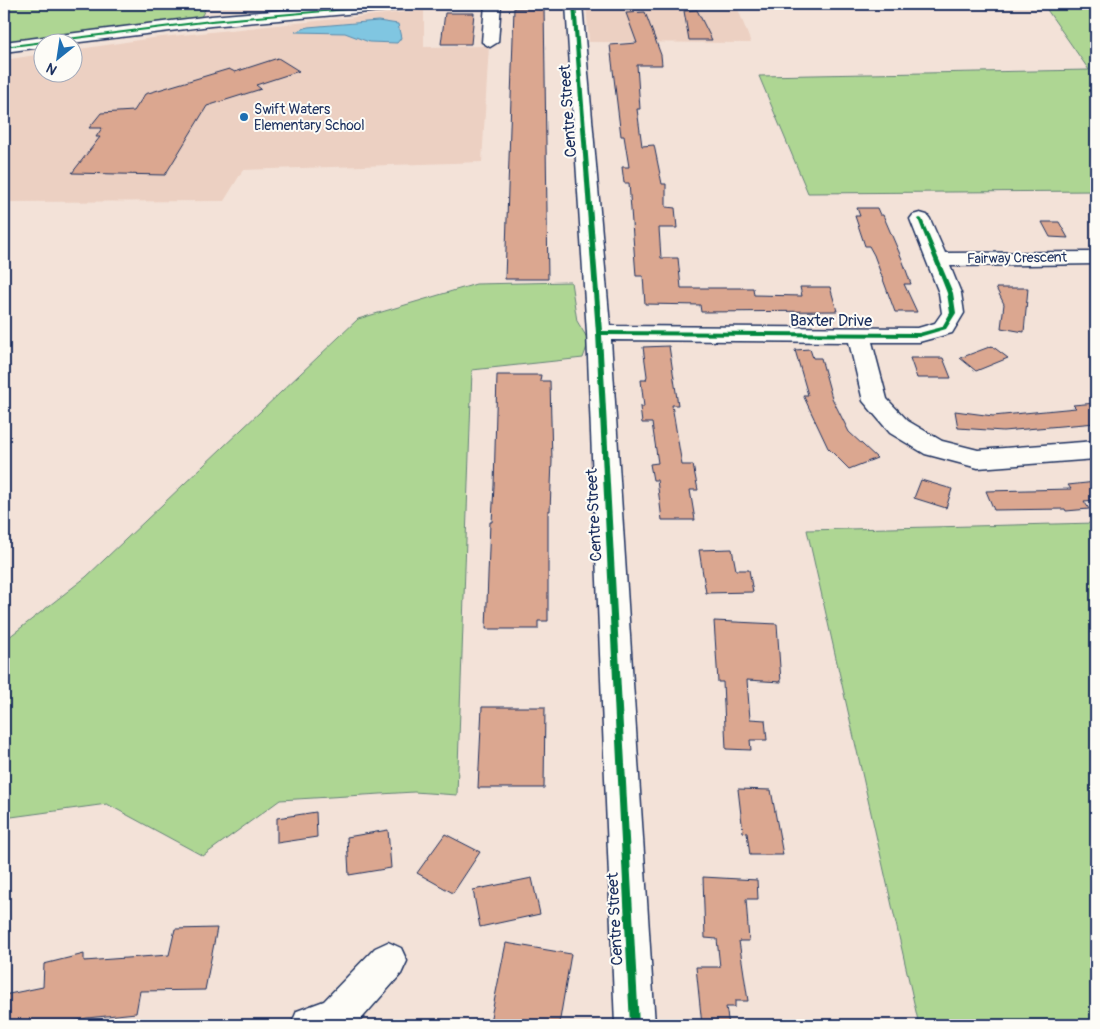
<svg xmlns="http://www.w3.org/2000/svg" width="1100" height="1029" font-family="Pangolin,sans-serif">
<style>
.built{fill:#ecd0c2}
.green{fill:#aed693;stroke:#648278}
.water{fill:#80c6e1;stroke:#588aad}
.building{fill:#dba790;stroke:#1b2f5e}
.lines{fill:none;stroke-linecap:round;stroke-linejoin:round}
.minor-casing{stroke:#1b2f5e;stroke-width:3}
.major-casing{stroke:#1b2f5e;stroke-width:3}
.minor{fill:#fdfcf7;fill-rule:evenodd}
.major{fill:#fdfcf7;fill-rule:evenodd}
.cycleway-casing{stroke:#fdfcf7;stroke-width:3}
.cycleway{fill:#00873e;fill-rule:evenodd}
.poi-dot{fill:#1f6fb2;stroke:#fdfcf7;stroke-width:2}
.labels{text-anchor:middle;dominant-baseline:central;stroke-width:4;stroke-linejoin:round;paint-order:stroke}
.far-poi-label{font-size:14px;fill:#1b2f5e;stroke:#fdfcf7;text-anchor:start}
.far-street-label{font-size:14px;fill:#1b2f5e;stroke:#fdfcf7}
.street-label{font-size:16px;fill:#1b2f5e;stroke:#fdfcf7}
</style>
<rect width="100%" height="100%" fill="#f3e2d8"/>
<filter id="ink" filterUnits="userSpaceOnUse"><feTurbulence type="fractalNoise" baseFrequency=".02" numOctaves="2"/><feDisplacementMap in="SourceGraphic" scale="10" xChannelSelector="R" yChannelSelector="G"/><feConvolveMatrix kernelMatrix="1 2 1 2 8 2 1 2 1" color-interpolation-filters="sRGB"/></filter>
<g filter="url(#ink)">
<!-- built -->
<g class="built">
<polygon points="586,4 736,4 751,43 589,42"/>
<polygon points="424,10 424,47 489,46 482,162 243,170 224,201 4,202 4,60 42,54 42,72 72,72 73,50 152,38"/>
</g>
<!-- green -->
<g class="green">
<polygon points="4,4 208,4 201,17 4,45"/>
<polygon points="1043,4 1096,4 1096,191 808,193 759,76 1089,70"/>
<polygon points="571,282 577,321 589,341 583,358 472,370 457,795 414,792 280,800 203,856 107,804 4,818 4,641 86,577 358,319 476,284"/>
<polygon points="1096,523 1096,1025 919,1025 807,530"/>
</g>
<!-- water -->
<polygon class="water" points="378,21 398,24 401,38 397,43 369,42 345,33 295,32 308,27"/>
<!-- building -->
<g class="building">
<polygon points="514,8 544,8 548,279 505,279"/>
<polygon points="697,10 712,40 689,40 684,11"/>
<polygon points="645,12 661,55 662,65 637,65 640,109 637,109 642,146 654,145 662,184 666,184 666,207 675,208 677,228 659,228 661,258 678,258 681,288 753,288 754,295 802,296 800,287 830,287 837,311 701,312 700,305 645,304 643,276 636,276 629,183 624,183 622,167 629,167 624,136 621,136 610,45 637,43 626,13"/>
<polygon points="445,13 474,13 471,44 441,44"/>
<polygon points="278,58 299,71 256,85 261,89 207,106 165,175 72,173 100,137 96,137 102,128 89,128 101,113 134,111 145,94 229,69 235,72"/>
<polygon points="857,208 877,208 880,215 883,215 902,259 911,284 904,284 917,312 895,312 874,255 869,246 865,246 855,216 860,216"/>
<polygon points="1042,222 1059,222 1068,238 1050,237"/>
<polygon points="996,288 1028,288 1024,332 1001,328 1004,304"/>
<polygon points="669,346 678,405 672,405 682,465 693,465 698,490 690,490 695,520 662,520 657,480 653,480 650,464 658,463 652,423 642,423 640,407 644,407 641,380 646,380 647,376 643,347"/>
<polygon points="992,346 1008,358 976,371 960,358"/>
<polygon points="810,349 813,358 821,358 832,398 849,432 877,458 849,469 828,448 803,395 808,395 795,350"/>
<polygon points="910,358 943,358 951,378 917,378"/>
<polygon points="497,375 541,375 540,381 550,381 552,461 550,511 548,511 548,621 538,621 538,629 486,629 490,522 492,522 494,486"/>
<polygon points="1096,403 1096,423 1003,431 958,428 955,411 993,416 1076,408 1073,405"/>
<polygon points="921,480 952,489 946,508 914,498"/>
<polygon points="1096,482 1096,500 1084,501 1089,509 1066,511 1065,509 994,510 986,491 1071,489 1068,485"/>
<polygon points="732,549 736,570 749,570 753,592 706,593 699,550"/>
<polygon points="714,621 777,624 781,682 747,680 750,719 765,720 767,740 750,740 751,750 726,749 723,682 718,682"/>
<polygon points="482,707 545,707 544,788 478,788"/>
<polygon points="738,789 771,790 783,855 750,855 747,833 743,832"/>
<polygon points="316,812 317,837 277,843 277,818"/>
<polygon points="388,830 391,868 349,875 347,837"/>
<polygon points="445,834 480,852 453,893 417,873"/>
<polygon points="703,877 757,880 758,899 746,899 749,941 739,941 748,1001 735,1001 735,1007 726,1007 729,1025 702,1025 696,967 720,967 717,939 705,938"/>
<polygon points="532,878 540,914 480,927 473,890"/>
<polygon points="217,928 205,990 140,991 136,1013 87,1018 57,1025 4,1025 4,995 43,987 44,964 84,954 84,961 169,955 175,929"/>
<polygon points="506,943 571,954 559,1025 510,1025 490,1022"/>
</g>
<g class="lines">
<!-- minor casing -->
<g class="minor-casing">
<g id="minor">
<polygon points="485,4 501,4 498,42 490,47 482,42"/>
<polygon points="566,4 582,4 610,326 918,328 935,323 942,313 939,293 910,219 913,215 920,213 927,215 930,219 945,253 1096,252 1096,264 950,266 961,293 964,313 952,333 919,342 872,342 887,399 908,421 942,441 978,450 1096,441 1096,459 978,468 925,454 890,433 863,401 849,342 611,340 655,1025 615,1025 587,333"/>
<polygon points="388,942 401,948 407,961 401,974 356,1025 291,1025 297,1011 324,1001 375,948"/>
</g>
</g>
<!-- major casing -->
<g class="major-casing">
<polygon id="major" points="354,4 411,4 403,9 211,26 72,43 42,42 42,47 4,52 4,42 211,16"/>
</g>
<!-- minor -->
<use href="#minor" class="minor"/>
<!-- major -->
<use href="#major" class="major"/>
<!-- cycleway casing -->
<g class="cycleway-casing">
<g id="cycleway">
<polygon points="394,4 405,4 403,5 211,22 4,48 4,46 211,20"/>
<polygon points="572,4 576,4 602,331 919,333 942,327 950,313 947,293 918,219 920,218 922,219 953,293 956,313 946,329 919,337 602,335 639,1025 630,1025 596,333"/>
</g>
</g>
<!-- cycleway -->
<use href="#cycleway" class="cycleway"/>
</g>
</g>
<!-- markers -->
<circle class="poi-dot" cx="244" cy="117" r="5"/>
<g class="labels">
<!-- far-poi labels -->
<g class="far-poi-label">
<text x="254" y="109">Swift Waters<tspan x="254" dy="16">Elementary School</tspan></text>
</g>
<!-- far-street labels -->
<g class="far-street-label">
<text transform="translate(1017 258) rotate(-1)">Fairway Crescent</text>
</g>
<!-- street labels -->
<g class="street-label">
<text transform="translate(568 111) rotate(-94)">Centre Street</text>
<text x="831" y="321">Baxter Drive</text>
<text transform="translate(594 515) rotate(-93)">Centre Street</text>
<text transform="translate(615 919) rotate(-93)">Centre Street</text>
</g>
</g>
<!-- margin -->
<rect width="1100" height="1029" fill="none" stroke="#fdfcf7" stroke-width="20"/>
<rect x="10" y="10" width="1080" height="1009" fill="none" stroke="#1b2f5e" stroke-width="2" filter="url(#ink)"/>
<!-- north arrow -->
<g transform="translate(58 58) rotate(210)"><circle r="24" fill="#fdfcf7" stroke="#a3aaba"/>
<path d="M0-4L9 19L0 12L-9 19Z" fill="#1f6fb2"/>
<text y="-8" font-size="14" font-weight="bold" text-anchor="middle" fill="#1b2f5e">N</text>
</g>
</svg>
